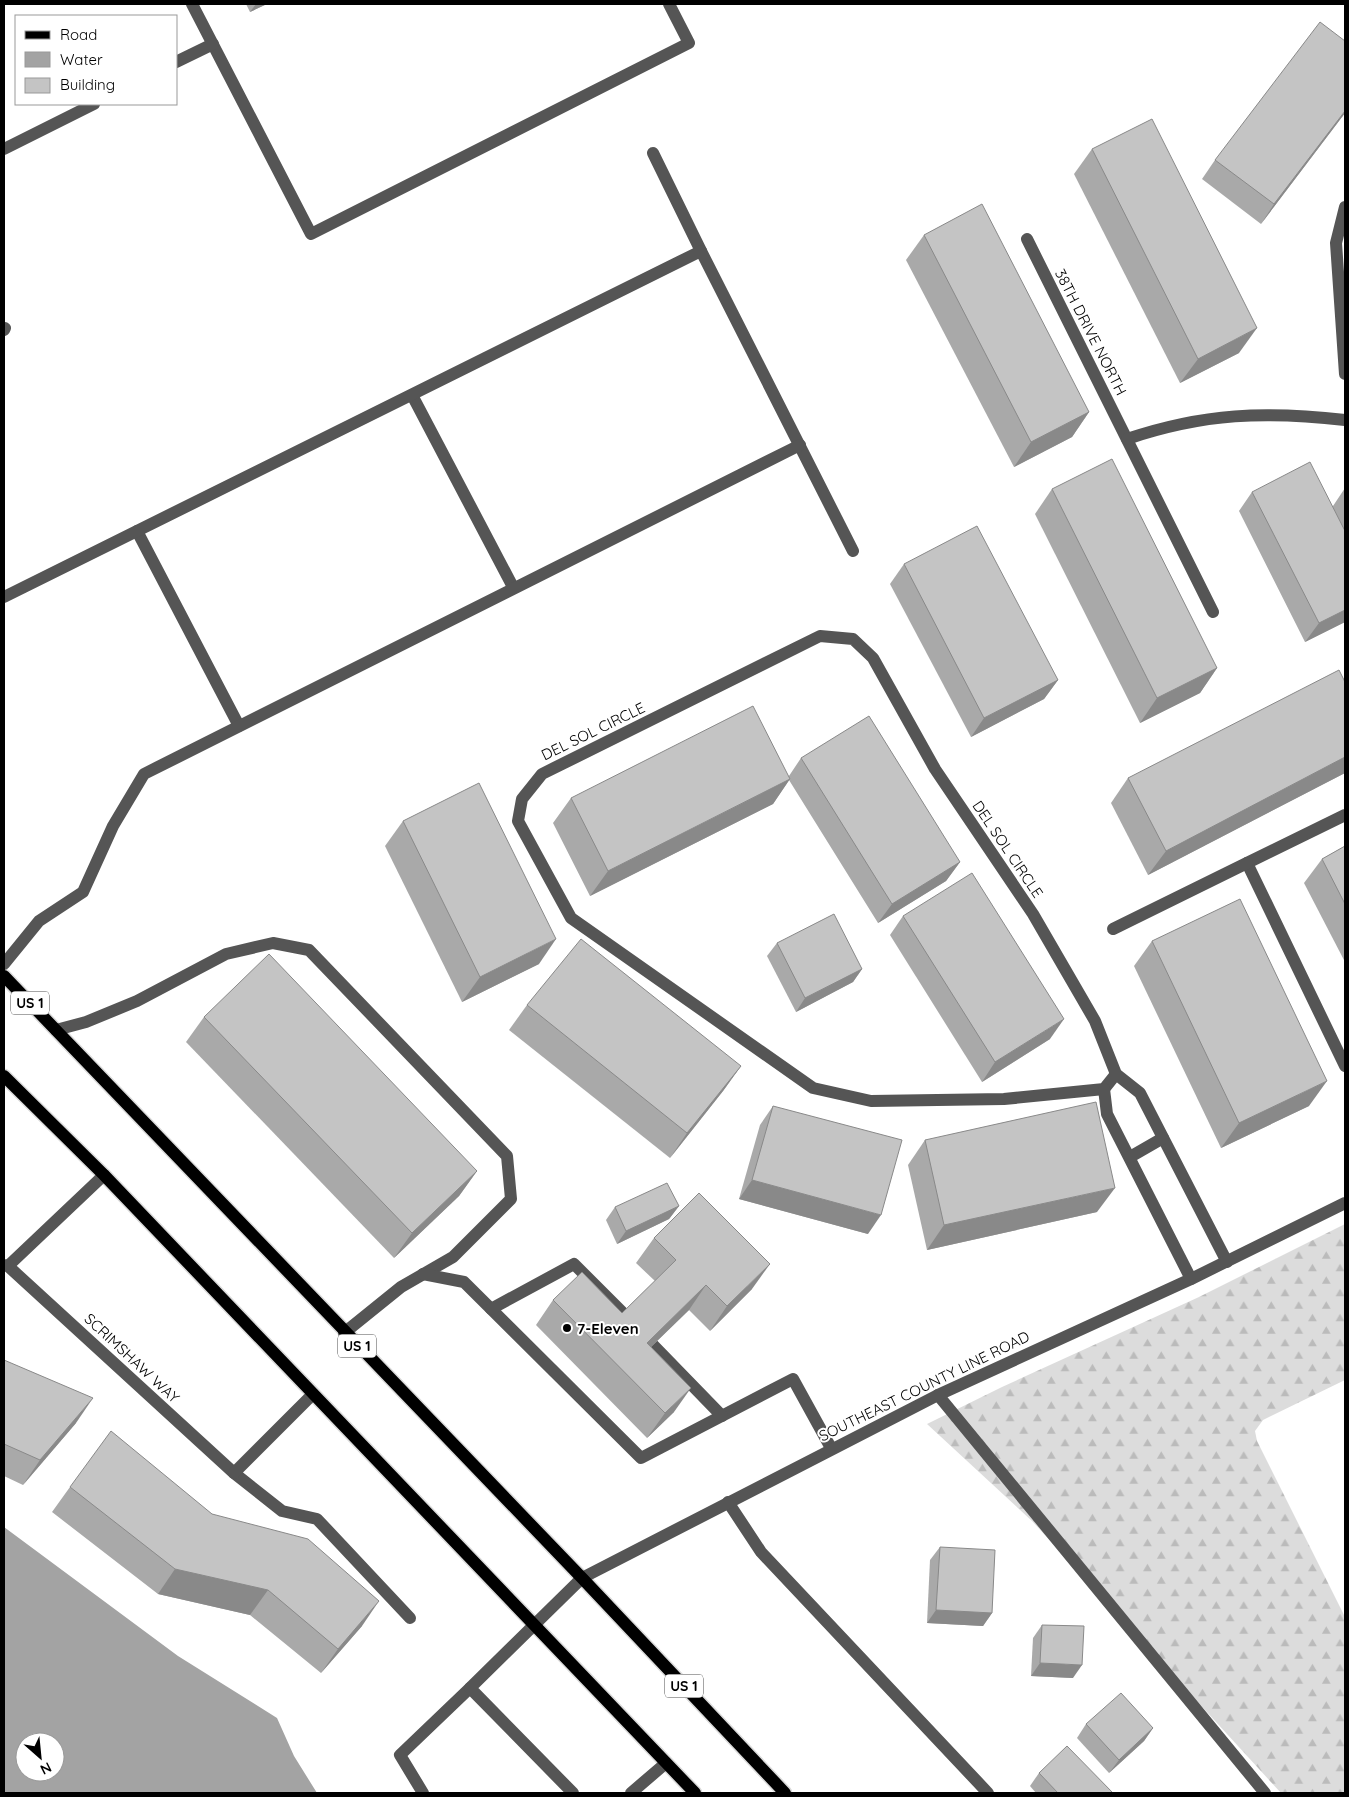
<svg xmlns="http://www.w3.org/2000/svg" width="1349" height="1797" font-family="Quicksand,sans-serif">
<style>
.forest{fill:url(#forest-firs)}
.water{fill:#a3a3a3;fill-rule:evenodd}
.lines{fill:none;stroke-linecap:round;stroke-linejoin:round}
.major-casing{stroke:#dbdbdb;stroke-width:15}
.minor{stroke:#555;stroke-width:12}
.major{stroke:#000;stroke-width:12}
.wall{fill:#a9a9a9}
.shaded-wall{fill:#898989}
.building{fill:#c4c4c4;stroke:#898989}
.poi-dot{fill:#000;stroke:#fff;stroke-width:2}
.labels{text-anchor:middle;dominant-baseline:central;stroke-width:4;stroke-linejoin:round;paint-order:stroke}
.shield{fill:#fff;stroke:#4c4c4c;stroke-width:1}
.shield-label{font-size:14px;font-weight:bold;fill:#000}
.street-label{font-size:15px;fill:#000;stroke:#fff}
.poi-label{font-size:15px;font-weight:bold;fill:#000;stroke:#fff;text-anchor:start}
</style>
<defs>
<pattern id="forest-firs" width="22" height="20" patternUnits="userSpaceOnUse" patternTransform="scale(1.25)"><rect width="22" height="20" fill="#dcdcdc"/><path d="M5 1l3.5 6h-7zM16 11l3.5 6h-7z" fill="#bbb"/></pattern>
</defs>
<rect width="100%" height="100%" fill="#fff"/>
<!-- forest -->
<polygon class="forest" points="1345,1224 1345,1380 1263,1420 1255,1431 1257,1441 1345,1617 1345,1793 1281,1793 1032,1521 927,1424 1002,1387 1199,1297"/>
<!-- water -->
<path class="water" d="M4 1527 178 1656 277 1718 294 1756 317 1793H4ZM25 1742H55V1772H25Z"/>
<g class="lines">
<!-- major casing -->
<g class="major-casing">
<g id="major">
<polyline points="4,976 582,1578 785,1793"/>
<polyline points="4,1076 104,1175 695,1793"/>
</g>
</g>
<!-- minor -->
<g class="minor">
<polyline points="192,4 311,234 689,43 669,4"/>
<polyline points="176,62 213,44"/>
<polyline points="4,149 94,104"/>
<polyline points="653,153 701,251"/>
<polyline points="1345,207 1336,243 1345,374"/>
<polyline points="1027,239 1213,612"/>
<polyline points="4,330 5,328"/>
<polyline points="412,395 513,587"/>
<path d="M1127 439C1204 413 1265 411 1345 420"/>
<polyline points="137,531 239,726"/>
<polyline points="4,597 701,251 853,551"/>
<polyline points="1345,815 1247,863 1345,1066"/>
<polyline points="1113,929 1247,863"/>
<polyline points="4,964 39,921 83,892 113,826 144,774 800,445"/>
<polyline points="56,1030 86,1022 137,1001 226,954 273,943 309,950 507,1156 511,1199 453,1257 401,1287 344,1333"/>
<polyline points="1116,1074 1104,1089 1004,1099 871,1101 813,1088 571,918 518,821 522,799 542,774 820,636 853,639 873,658 935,769 1033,914 1095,1021 1116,1074 1140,1093 1227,1262"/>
<polyline points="1104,1089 1107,1114 1191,1279"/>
<polyline points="1130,1157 1163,1138"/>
<polyline points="4,1265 8,1266 234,1473 282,1511 317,1519 410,1618"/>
<polyline points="8,1266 104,1175"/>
<polyline points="423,1274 464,1282 641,1458 793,1379 831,1448"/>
<polyline points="491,1309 574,1264 627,1317"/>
<polyline points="653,1345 722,1416"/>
<polyline points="938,1395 1265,1793"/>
<polyline points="234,1473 313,1394"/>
<polyline points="728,1502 761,1552 988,1793"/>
<polyline points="423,1793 400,1755 470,1688"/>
<polyline points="573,1793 470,1688 582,1578 938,1395 1191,1279 1345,1203"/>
<polyline points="631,1793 666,1763"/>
</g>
<!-- major -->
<use href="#major" class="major"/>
</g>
<!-- wall -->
<g class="wall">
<polygon points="246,4 267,4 250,12"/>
<polygon points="1345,113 1261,224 1202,179 1215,160"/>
<polygon points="1092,149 1239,353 1180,383 1074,174"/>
<polygon points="924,235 1089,412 1072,437 1014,467 906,260"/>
<polygon points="1345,488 1345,622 1305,642 1239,511 1252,492 1333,506"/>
<polygon points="1052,489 1217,668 1200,693 1140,723 1035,514"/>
<polygon points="904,564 1058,680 1044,699 971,737 890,584"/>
<polygon points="1345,682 1345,773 1148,875 1111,803 1128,778"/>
<polygon points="801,758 960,862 946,881 878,923 789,780 773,804 590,896 553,823 571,798 789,776"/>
<polygon points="403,821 539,964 462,1002 385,846"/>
<polygon points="1345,846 1345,962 1304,883 1322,859"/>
<polygon points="903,916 1050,1039 982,1082 890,935"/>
<polygon points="1152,941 1309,1106 1221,1148 1134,966"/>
<polygon points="777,943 862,969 853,982 796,1012 767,956"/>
<polygon points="527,1005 741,1066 723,1091 670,1158 509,1030"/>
<polygon points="204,1017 477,1171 459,1196 394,1258 186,1042"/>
<polygon points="773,1106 868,1234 739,1199 760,1125"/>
<polygon points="925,1140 1097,1212 927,1250 908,1165"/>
<polygon points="679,1206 669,1219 617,1244 606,1220 615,1207"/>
<polygon points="654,1238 752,1289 710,1331 689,1310 651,1347 674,1412 647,1438 536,1325 553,1300 622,1313 655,1281 636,1263"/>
<polygon points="4,1360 76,1423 23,1485 4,1476"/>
<polygon points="70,1487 212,1514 362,1626 321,1673 250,1615 158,1594 52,1512"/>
<polygon points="940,1547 992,1613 983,1626 927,1623 930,1560"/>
<polygon points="1042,1625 1073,1678 1031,1676 1033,1638"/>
<polygon points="1086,1724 1153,1728 1144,1741 1109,1773 1077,1738"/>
<polygon points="1039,1773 1113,1793 1036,1793 1030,1786"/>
</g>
<!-- shaded-wall -->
<g class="shaded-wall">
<polygon points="256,4 267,4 250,12"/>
<polygon points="1345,111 1345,113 1261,224 1274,204"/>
<polygon points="1257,328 1239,353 1180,383 1198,359"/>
<polygon points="1089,412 1072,437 1014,467 1031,442"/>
<polygon points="1345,610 1345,622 1305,642 1319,623"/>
<polygon points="1217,668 1200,693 1140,723 1157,698"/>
<polygon points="1058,680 1044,699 971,737 984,718"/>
<polygon points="1345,757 1345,773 1148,875 1166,851"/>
<polygon points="790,779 773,804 590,896 608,871"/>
<polygon points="960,862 946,881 878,923 892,904"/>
<polygon points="556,939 539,964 462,1002 480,977"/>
<polygon points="862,969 853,982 796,1012 805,998"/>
<polygon points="1064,1019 1050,1039 982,1082 995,1062"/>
<polygon points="741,1066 723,1091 670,1158 687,1133"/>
<polygon points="1327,1081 1309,1106 1221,1148 1239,1123"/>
<polygon points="477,1171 459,1196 394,1258 412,1233"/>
<polygon points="752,1180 881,1215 868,1234 739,1199"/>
<polygon points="1115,1188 1097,1212 927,1250 944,1225"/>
<polygon points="679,1206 669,1219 617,1244 626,1231"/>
<polygon points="770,1264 752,1289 710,1331 727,1306"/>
<polygon points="706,1285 689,1310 629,1368 647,1343"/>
<polygon points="691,1388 674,1412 647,1438 665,1413"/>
<polygon points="93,1398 76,1423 23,1485 40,1460"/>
<polygon points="175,1569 268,1590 250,1615 158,1594"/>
<polygon points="379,1601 362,1626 321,1673 338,1649"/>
<polygon points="936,1610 992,1613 983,1626 927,1623"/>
<polygon points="1040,1663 1082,1665 1073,1678 1031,1676"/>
<polygon points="1153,1728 1144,1741 1109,1773 1119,1760"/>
</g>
<!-- building -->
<g class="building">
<polygon points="1320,22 1345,41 1345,111 1274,204 1215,160"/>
<polygon points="1152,119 1257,328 1198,359 1092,149"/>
<polygon points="982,204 1089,412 1031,442 924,235"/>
<polygon points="1112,459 1217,668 1157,698 1052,489"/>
<polygon points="1310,462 1345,531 1345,610 1319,623 1252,492"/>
<polygon points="977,526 1058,680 984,718 904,564"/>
<polygon points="1339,670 1345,682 1345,757 1166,851 1128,778"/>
<polygon points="753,706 790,779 608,871 571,798"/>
<polygon points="869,716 960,862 892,904 801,758"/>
<polygon points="479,783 556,939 480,977 403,821"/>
<polygon points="1345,846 1345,904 1322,859"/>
<polygon points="972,873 1064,1019 995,1062 903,916"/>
<polygon points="1240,899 1327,1081 1239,1123 1152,941"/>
<polygon points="834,914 862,969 805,998 777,943"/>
<polygon points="581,939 741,1066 687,1133 527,1005"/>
<polygon points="269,954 477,1171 412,1233 204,1017"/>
<polygon points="1096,1102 1115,1188 944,1225 925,1140"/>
<polygon points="773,1106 902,1140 881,1215 752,1180"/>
<polygon points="667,1183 679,1206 626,1231 615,1207"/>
<polygon points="699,1193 770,1264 727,1306 706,1285 647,1343 691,1388 665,1413 553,1300 582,1272 622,1313 676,1260 654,1238"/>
<polygon points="4,1360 93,1398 40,1460 4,1444"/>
<polygon points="111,1431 212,1514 308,1539 379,1601 338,1649 268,1590 175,1569 70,1487"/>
<polygon points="940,1547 995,1550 992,1613 936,1610"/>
<polygon points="1042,1625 1084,1626 1082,1665 1040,1663"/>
<polygon points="1121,1693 1153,1728 1119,1760 1086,1724"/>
<polygon points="1067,1746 1113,1793 1058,1793 1039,1773"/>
</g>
<!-- markers -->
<circle class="poi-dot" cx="567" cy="1328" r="5"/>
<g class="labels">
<!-- shield labels -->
<g class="shield">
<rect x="11" y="991.5" width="38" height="23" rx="4"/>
<rect x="338" y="1334.5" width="38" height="23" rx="4"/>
<rect x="665" y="1674.5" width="38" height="23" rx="4"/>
</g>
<g class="shield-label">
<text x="30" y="1003">US 1</text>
<text x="357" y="1346">US 1</text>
<text x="684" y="1686">US 1</text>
</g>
<!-- street labels -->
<g class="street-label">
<text transform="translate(1091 332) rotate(63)">38TH DRIVE NORTH</text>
<text transform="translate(593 731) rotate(-26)">DEL SOL CIRCLE</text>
<text transform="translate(1008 849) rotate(56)">DEL SOL CIRCLE</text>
<text transform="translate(132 1358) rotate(43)">SCRIMSHAW WAY</text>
<text transform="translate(924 1386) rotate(-26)">SOUTHEAST COUNTY LINE ROAD</text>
</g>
<!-- poi labels -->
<g class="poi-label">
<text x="577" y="1328">7-Eleven</text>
</g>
</g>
<!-- border -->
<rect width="1349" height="1797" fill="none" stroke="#000000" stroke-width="10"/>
<!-- legend -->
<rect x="15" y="15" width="162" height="90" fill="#ffffff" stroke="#999999"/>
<rect x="25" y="31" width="25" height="8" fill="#000000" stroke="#999999"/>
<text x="60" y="40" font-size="15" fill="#000000">Road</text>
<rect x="25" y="52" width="25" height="15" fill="#a3a3a3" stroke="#999999"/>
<text x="60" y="65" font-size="15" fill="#000000">Water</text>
<rect x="25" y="78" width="25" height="15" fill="#c4c4c4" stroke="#999999"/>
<text x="60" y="90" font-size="15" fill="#000000">Building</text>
<!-- north arrow -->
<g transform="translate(40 1757) rotate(153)"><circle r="24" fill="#ffffff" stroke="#999999"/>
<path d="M0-4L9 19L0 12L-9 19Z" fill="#000000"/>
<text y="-8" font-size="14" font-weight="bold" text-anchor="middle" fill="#000000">N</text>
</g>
</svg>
